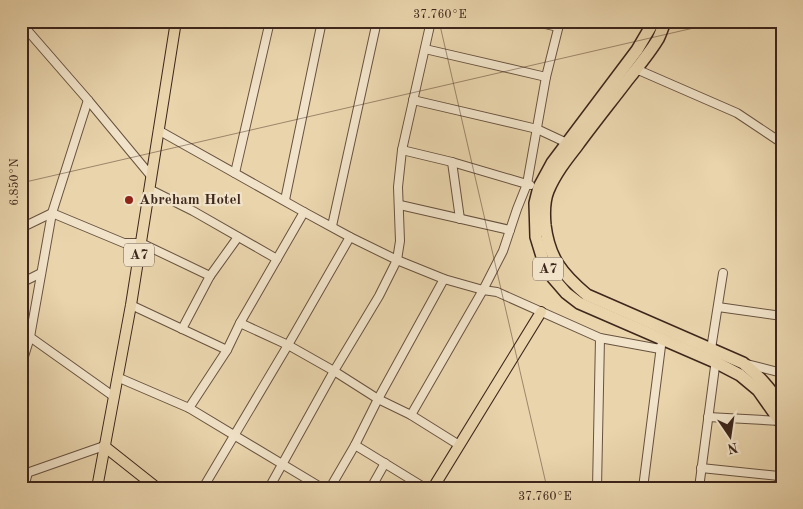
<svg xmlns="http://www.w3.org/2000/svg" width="803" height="509" font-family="'Old Standard TT',serif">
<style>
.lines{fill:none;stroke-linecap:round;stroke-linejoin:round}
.minor-casing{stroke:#68523f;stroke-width:10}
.major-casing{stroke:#3d261b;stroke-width:12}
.highway-casing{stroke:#3d261b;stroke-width:14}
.minor{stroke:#f1e3c9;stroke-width:8}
.major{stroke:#e9d4ac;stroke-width:10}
.highway{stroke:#e9d4ac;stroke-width:11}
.ticks{fill:none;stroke:#3d261b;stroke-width:1;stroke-opacity:0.45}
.poi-dot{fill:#8f2418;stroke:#f1e3c9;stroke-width:2}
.labels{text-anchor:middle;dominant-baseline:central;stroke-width:4.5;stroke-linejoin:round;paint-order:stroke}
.shield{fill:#f1e3c9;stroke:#735f4f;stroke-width:1}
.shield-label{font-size:14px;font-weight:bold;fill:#3d261b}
.poi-label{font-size:15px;font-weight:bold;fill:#3d261b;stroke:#f1e3c9;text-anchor:start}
.neatline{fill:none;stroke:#3d261b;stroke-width:2}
.ticks-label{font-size:12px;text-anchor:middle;fill:#3d261b}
</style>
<rect width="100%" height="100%" fill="#e9d4ac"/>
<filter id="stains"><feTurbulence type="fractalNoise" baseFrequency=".004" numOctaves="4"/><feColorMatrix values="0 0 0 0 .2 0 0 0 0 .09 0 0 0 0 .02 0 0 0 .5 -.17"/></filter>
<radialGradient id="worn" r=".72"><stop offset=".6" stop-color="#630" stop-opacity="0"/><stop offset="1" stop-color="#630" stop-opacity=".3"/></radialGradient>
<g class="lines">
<!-- minor casing -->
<g class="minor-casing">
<g id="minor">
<polyline points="532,21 558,27"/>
<polyline points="21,23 88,100 151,176"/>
<polyline points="425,49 546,77"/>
<polyline points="636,69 737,113 782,143"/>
<polyline points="413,100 537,129 567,143"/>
<polyline points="158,130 304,212 350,237 397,260 444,279 483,290 497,292 600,338 660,349"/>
<polyline points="402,150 452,162 530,185"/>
<polyline points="452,162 460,219"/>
<polyline points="235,173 270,21"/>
<polyline points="149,189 193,211 277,259"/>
<polyline points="285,200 322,21"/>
<polyline points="400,205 510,230"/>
<polyline points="332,226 377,21"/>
<polyline points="21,228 52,213 124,243 141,243 210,276"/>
<polyline points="21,283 41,273"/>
<polyline points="131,305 227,350"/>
<polyline points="718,307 782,316"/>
<polyline points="240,323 288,345 334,371 378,399 411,415 459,445"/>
<polyline points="182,329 210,276 238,237"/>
<polyline points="30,337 113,396"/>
<polyline points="711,349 723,273"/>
<polyline points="747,364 782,373"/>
<polyline points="21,366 30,337 52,213 88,100"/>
<polyline points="117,377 189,408 322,488"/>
<polyline points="189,408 227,350 240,323 304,212"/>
<polyline points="411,415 483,290 503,251 517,209 527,184 546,77 560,21"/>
<polyline points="708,417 780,421"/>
<polyline points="355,445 425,488"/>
<polyline points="701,468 779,476"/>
<polyline points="21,475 104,446"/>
<polyline points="24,488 28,472"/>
<polyline points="203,488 288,345 350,237"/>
<polyline points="269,488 334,371 379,296 397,260 400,241 398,187 402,150 431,21"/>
<polyline points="330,488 355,445 378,399 444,279"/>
<polyline points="371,488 385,463"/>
<polyline points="597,488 600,338"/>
<polyline points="643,488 661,346"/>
<polyline points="699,488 716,359"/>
<polyline points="778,488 782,467"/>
</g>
</g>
<!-- major casing -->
<g class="major-casing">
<g id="major">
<polyline points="104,446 157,488"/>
<polyline points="97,488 131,305 176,21"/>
<polyline points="433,488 541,312"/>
</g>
</g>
<!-- highway casing -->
<g class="highway-casing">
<g id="highway">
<polyline points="654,21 637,50 552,163 539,187 535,203 536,237 544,263 553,278 566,293 579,303 715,362 740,375 758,390 782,424"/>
<path d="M665 21C663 27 661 33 658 39 649 54 637 68 626 82 610 103 593 124 577 146 566 160 555 174 548 191 544 201 544 214 545 225 549 258 562 274 587 295L743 363C760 377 769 387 782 406"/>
</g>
</g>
<!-- minor -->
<use href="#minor" class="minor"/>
<!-- major -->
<use href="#major" class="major"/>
<!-- highway -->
<use href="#highway" class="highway"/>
</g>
<!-- ticks -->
<path class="ticks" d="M439 21 547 488M21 183 724 21"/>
<!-- markers -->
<circle class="poi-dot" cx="129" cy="200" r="5"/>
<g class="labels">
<!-- shield labels -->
<g class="shield">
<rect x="124" y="243.5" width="30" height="23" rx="4"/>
<rect x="533" y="257.5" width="30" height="23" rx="4"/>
</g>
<g class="shield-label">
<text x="139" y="255">A7</text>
<text x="548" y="269">A7</text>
</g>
<!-- poi labels -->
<g class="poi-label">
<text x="139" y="200">Abreham Hotel</text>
</g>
</g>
<!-- margin -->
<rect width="803" height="509" fill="none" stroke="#e9d4ac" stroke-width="55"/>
<!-- north arrow -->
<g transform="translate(730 436) rotate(167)" stroke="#f1e3c9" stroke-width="4" paint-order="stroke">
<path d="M0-4L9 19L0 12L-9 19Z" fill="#3d261b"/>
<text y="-8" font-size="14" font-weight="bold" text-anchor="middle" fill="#3d261b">N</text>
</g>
<rect x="28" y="28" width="748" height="454" class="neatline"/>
<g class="ticks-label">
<text x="440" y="18">37.760°E</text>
<text transform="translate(14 182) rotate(-90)" y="4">6.850°N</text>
<text x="545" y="500">37.760°E</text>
</g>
<rect width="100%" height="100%" filter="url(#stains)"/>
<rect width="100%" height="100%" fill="url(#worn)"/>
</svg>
